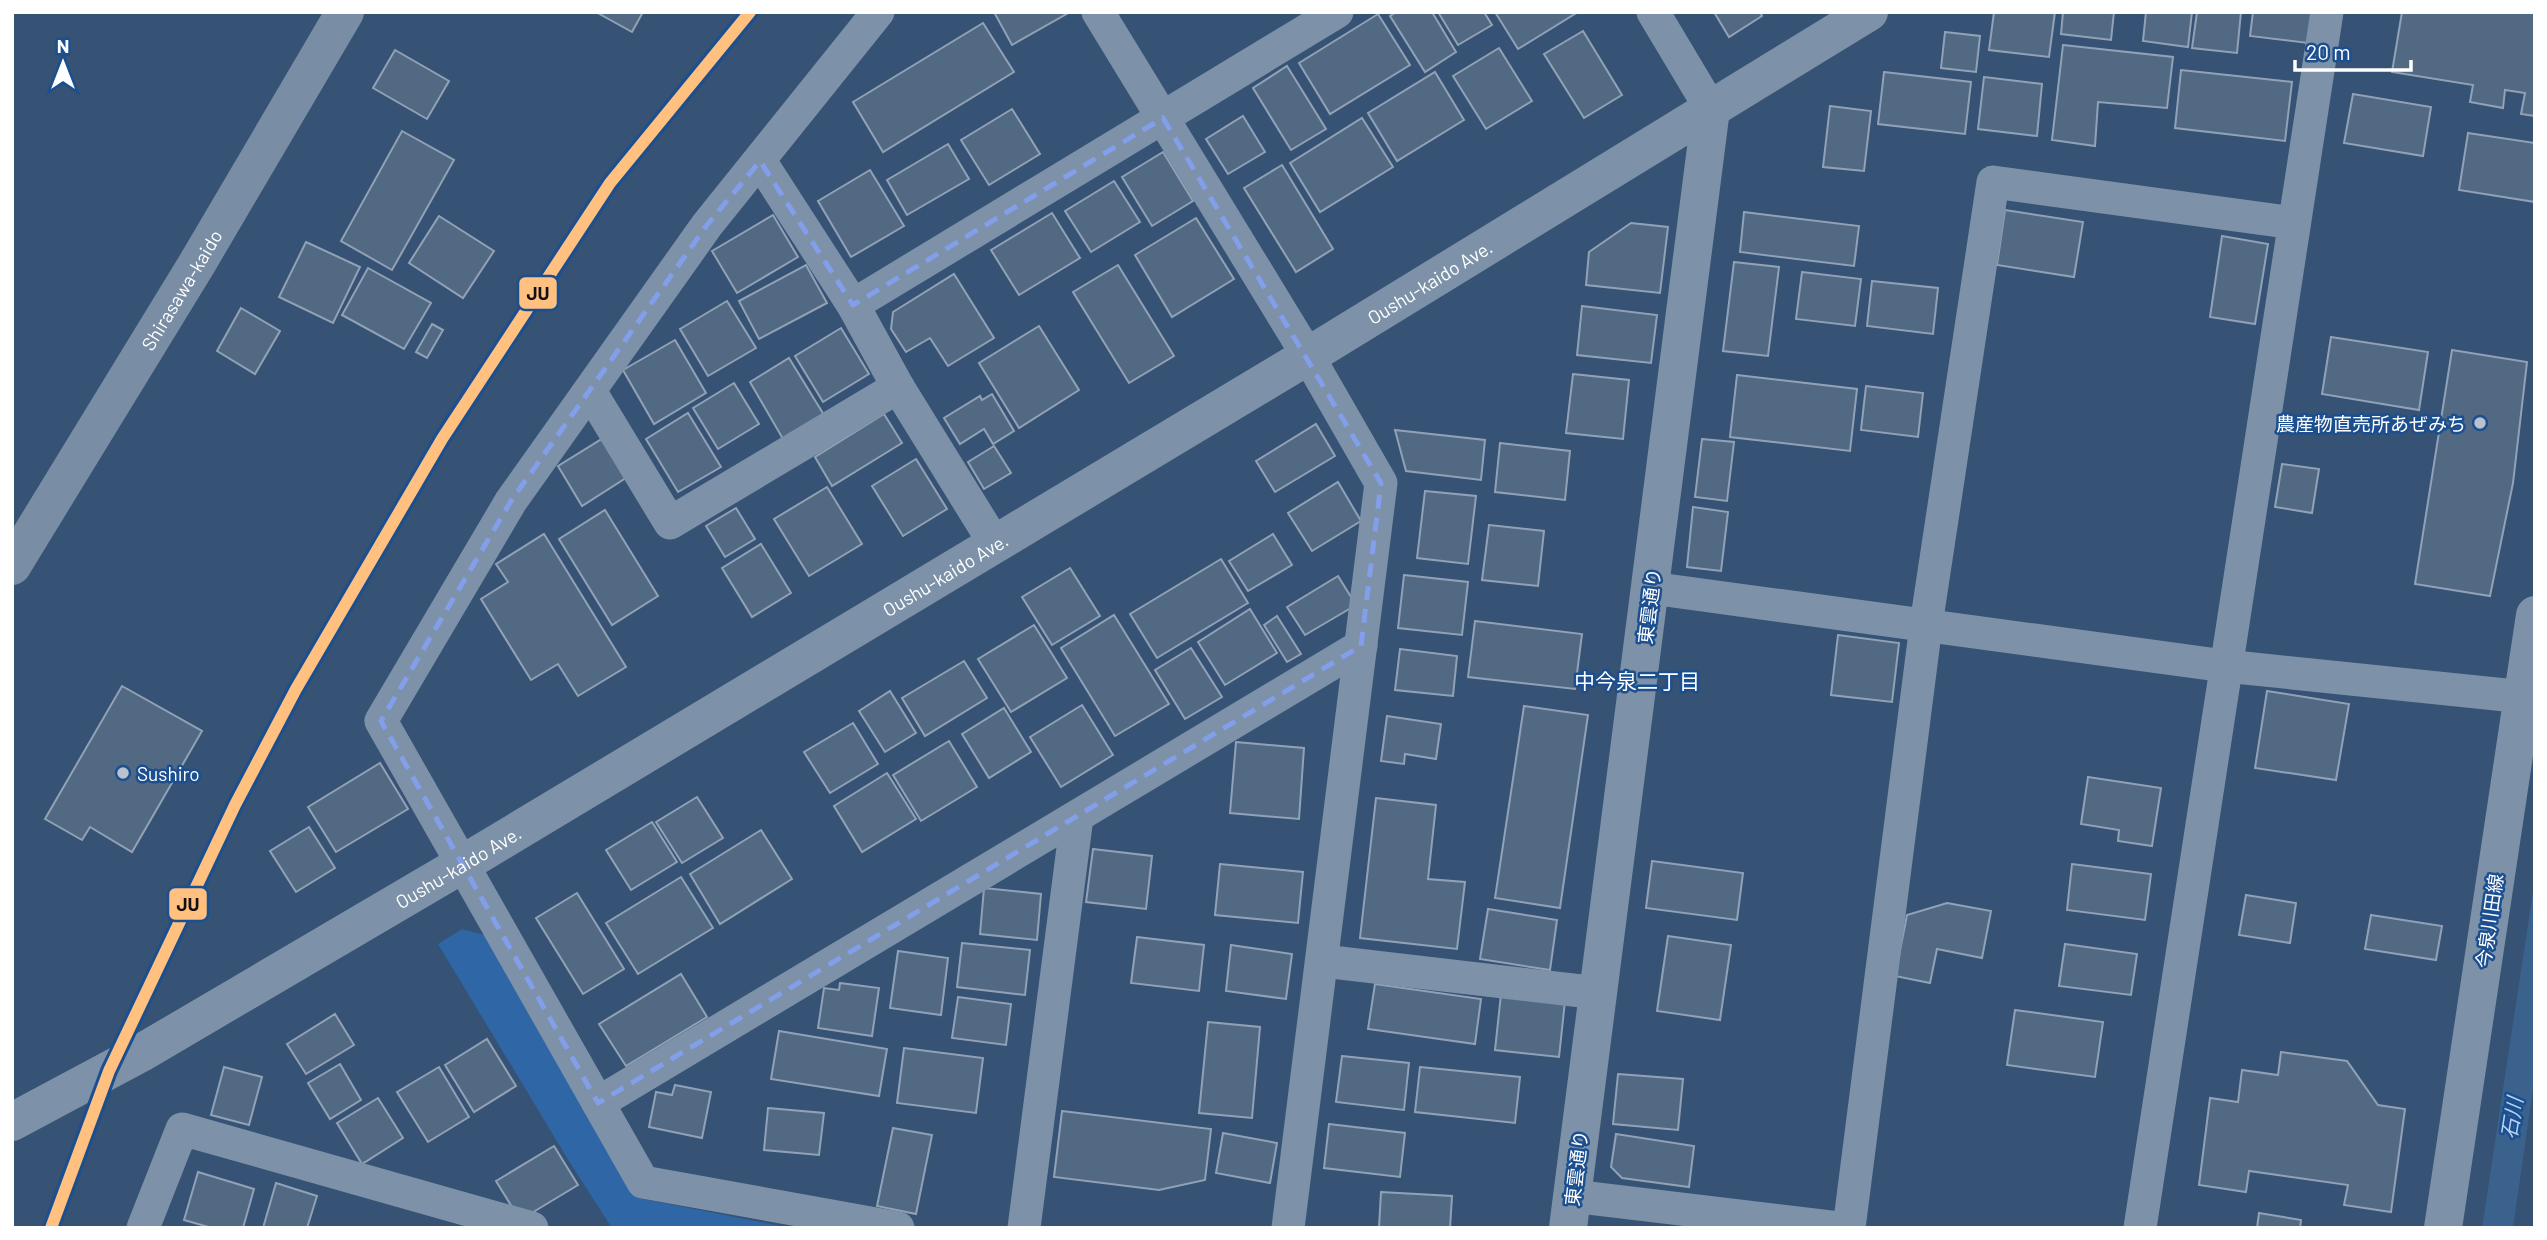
<svg xmlns="http://www.w3.org/2000/svg" width="2547" height="1240" font-family="Barlow,'Noto Sans JP',sans-serif">
<style>
.green{fill:#2f66a5}
.water{fill:#3b618d}
.building{fill:#526984;stroke:#92a2b6;stroke-width:2}
.lines{fill:none;stroke-linecap:round;stroke-linejoin:round}
.minor{stroke:#7d92a8;stroke-width:33}
.tertiary{stroke:#7d92a8;stroke-width:38}
.secondary{stroke:#798da4;stroke-width:38}
.rail-1-casing{stroke:#1b4f8f;stroke-width:18}
.rail-1{stroke:#ffc080;stroke-width:12}
.marked{fill:none;stroke:#839eea;stroke-width:5;stroke-dasharray:14 9;stroke-linejoin:round}
.poi-dot{fill:#b9c2ce;stroke:#1b4f8f;stroke-width:2.5}
.labels{text-anchor:middle;dominant-baseline:central;stroke-width:5;stroke-linejoin:round;paint-order:stroke}
.street-label{font-size:19px;fill:#fff;stroke:#1b4f8f}
.poi-label{font-size:19px;fill:#fff;stroke:#1b4f8f;text-anchor:end}
.neighbourhood-label{font-size:21px;fill:#fff;stroke:#1b4f8f}
.water-label{font-size:21px;font-style:italic;fill:#b5d3f5;stroke:#1b4f8f}
.line-badge{stroke:#1b4f8f;stroke-width:2.5}
.pale-badge-label{font-size:19px;text-anchor:middle;font-weight:bold;fill:#111}
</style>
<rect width="100%" height="100%" fill="#365274"/>
<!-- green -->
<polygon class="green" points="462,929 485,935 643,1199 791,1228 612,1228 567,1158 438,944"/>
<!-- water -->
<polygon class="water" points="2535,878 2535,1076 2513,1228 2482,1228"/>
<!-- building -->
<g class="building">
<polygon points="596,12 643,12 632,32"/>
<polygon points="994,12 1070,12 1012,45"/>
<polygon points="1396,12 1432,12 1456,52 1425,72 1390,16"/>
<polygon points="1438,12 1484,12 1492,25 1458,45"/>
<polygon points="1495,12 1578,12 1518,49"/>
<polygon points="1714,12 1760,12 1762,16 1729,37"/>
<polygon points="1994,12 2055,12 2049,57 1989,50"/>
<polygon points="2063,12 2114,12 2111,40 2061,34"/>
<polygon points="2146,12 2192,12 2188,47 2143,41"/>
<polygon points="2197,12 2241,12 2237,53 2192,48"/>
<polygon points="2253,12 2312,13 2308,43 2250,36"/>
<polygon points="2402,12 2535,12 2535,116 2521,114 2525,93 2505,90 2503,108 2470,102 2473,85 2392,72"/>
<polygon points="1378,14 1410,65 1330,114 1299,63"/>
<polygon points="983,23 1014,72 883,152 853,102"/>
<polygon points="1583,31 1622,95 1584,118 1544,54"/>
<polygon points="1945,32 1980,36 1976,72 1941,68"/>
<polygon points="2063,45 2173,57 2167,108 2098,102 2095,146 2052,140"/>
<polygon points="1499,48 1532,101 1486,129 1453,76"/>
<polygon points="395,50 449,81 427,119 373,88"/>
<polygon points="1287,66 1326,129 1291,150 1253,88"/>
<polygon points="2181,70 2292,82 2285,141 2175,128"/>
<polygon points="1435,72 1464,120 1397,161 1368,113"/>
<polygon points="1884,72 1971,82 1965,134 1878,124"/>
<polygon points="1984,77 2042,84 2037,136 1978,129"/>
<polygon points="2353,94 2431,107 2423,156 2344,143"/>
<polygon points="1830,106 1871,111 1864,171 1823,167"/>
<polygon points="1012,109 1040,154 989,185 961,140"/>
<polygon points="1243,116 1265,152 1228,174 1206,139"/>
<polygon points="1362,118 1393,167 1320,212 1290,163"/>
<polygon points="402,131 454,160 392,270 341,241"/>
<polygon points="2468,133 2535,143 2535,202 2459,190"/>
<polygon points="948,144 969,179 907,215 887,180"/>
<polygon points="1163,152 1193,201 1152,226 1122,177"/>
<polygon points="1282,165 1333,249 1296,272 1244,188"/>
<polygon points="870,170 904,226 851,257 818,201"/>
<polygon points="1114,181 1140,222 1091,252 1065,211"/>
<polygon points="2005,210 2083,222 2074,277 1997,265"/>
<polygon points="1744,212 1859,226 1854,266 1740,252"/>
<polygon points="1052,213 1080,258 1019,295 991,250"/>
<polygon points="773,215 798,257 737,293 712,251"/>
<polygon points="439,216 494,251 463,298 409,263"/>
<polygon points="1196,218 1234,279 1172,317 1135,255"/>
<polygon points="1631,223 1668,227 1660,293 1586,285 1589,252"/>
<polygon points="2222,236 2268,244 2255,324 2210,317"/>
<polygon points="306,242 360,267 333,323 279,297"/>
<polygon points="1734,262 1779,267 1768,356 1723,351"/>
<polygon points="806,265 827,303 759,339 739,301"/>
<polygon points="1118,265 1174,356 1129,383 1073,292"/>
<polygon points="368,268 431,303 404,349 342,315"/>
<polygon points="1802,272 1861,279 1855,326 1796,319"/>
<polygon points="954,274 994,338 948,366 930,338 906,352 891,329 893,312"/>
<polygon points="1872,281 1938,288 1933,334 1867,326"/>
<polygon points="727,301 756,348 708,376 680,329"/>
<polygon points="1582,306 1657,315 1651,363 1577,355"/>
<polygon points="241,308 280,331 255,374 217,351"/>
<polygon points="432,324 443,330 427,358 416,352"/>
<polygon points="1039,326 1079,390 1019,428 979,363"/>
<polygon points="841,328 869,374 823,402 795,356"/>
<polygon points="2331,337 2428,352 2419,410 2322,394"/>
<polygon points="675,340 706,393 654,424 623,370"/>
<polygon points="2452,350 2527,362 2513,483 2490,596 2415,584"/>
<polygon points="789,358 824,415 783,439 750,382"/>
<polygon points="1573,374 1629,380 1623,439 1566,433"/>
<polygon points="1737,375 1857,389 1850,451 1730,437"/>
<polygon points="734,383 759,424 718,449 693,408"/>
<polygon points="1866,386 1923,393 1918,437 1861,430"/>
<polygon points="992,394 1014,431 993,444 984,429 960,444 944,418 980,396 982,400"/>
<polygon points="688,413 721,467 678,492 646,439"/>
<polygon points="884,414 902,443 832,486 815,457"/>
<polygon points="1316,424 1335,456 1275,492 1256,461"/>
<polygon points="1395,430 1485,440 1481,480 1406,471"/>
<polygon points="605,437 629,476 582,506 558,466"/>
<polygon points="1702,439 1734,442 1727,501 1695,497"/>
<polygon points="1500,443 1570,451 1565,500 1495,492"/>
<polygon points="994,446 1011,473 984,489 968,462"/>
<polygon points="916,459 947,509 903,536 872,486"/>
<polygon points="2282,464 2319,469 2312,513 2275,507"/>
<polygon points="1338,482 1361,521 1312,551 1288,513"/>
<polygon points="827,487 862,544 809,576 774,519"/>
<polygon points="1425,491 1476,496 1468,564 1417,558"/>
<polygon points="1693,507 1728,512 1721,571 1687,567"/>
<polygon points="736,508 755,539 725,557 706,526"/>
<polygon points="605,510 658,596 612,625 559,539"/>
<polygon points="1489,525 1544,531 1538,586 1482,580"/>
<polygon points="544,534 626,667 578,696 558,664 531,680 481,599 508,582 496,564"/>
<polygon points="1273,534 1292,565 1248,591 1229,561"/>
<polygon points="761,544 791,593 752,617 722,568"/>
<polygon points="1221,559 1248,603 1157,658 1130,614"/>
<polygon points="1070,568 1100,616 1052,645 1022,597"/>
<polygon points="1404,575 1468,582 1462,635 1398,628"/>
<polygon points="1338,576 1356,605 1305,635 1287,607"/>
<polygon points="1250,609 1277,653 1225,685 1198,642"/>
<polygon points="1114,615 1169,704 1115,736 1061,648"/>
<polygon points="1277,616 1301,654 1287,662 1264,625"/>
<polygon points="1475,621 1582,634 1575,689 1468,677"/>
<polygon points="1034,625 1067,678 1011,712 978,659"/>
<polygon points="1838,635 1899,643 1892,702 1831,695"/>
<polygon points="1191,648 1222,697 1185,719 1155,670"/>
<polygon points="1400,649 1457,656 1453,696 1395,690"/>
<polygon points="964,661 987,698 925,736 902,698"/>
<polygon points="122,686 202,731 132,852 90,827 82,840 45,819"/>
<polygon points="890,691 916,733 885,752 859,711"/>
<polygon points="2267,691 2349,704 2336,780 2255,768"/>
<polygon points="1082,705 1113,755 1061,787 1030,737"/>
<polygon points="1524,706 1588,715 1560,908 1495,898"/>
<polygon points="1004,708 1031,752 989,778 962,734"/>
<polygon points="1387,716 1441,724 1436,759 1405,754 1404,764 1381,761"/>
<polygon points="853,723 878,764 830,793 804,752"/>
<polygon points="949,741 977,787 921,821 893,775"/>
<polygon points="1236,742 1304,748 1299,819 1230,813"/>
<polygon points="380,763 408,809 336,852 308,807"/>
<polygon points="887,773 916,819 862,852 834,806"/>
<polygon points="2088,777 2161,788 2152,846 2118,841 2119,830 2081,824"/>
<polygon points="697,797 723,838 682,863 656,822"/>
<polygon points="1376,798 1436,805 1428,879 1465,882 1457,949 1360,938"/>
<polygon points="652,822 677,862 631,890 606,850"/>
<polygon points="309,827 335,868 296,892 270,851"/>
<polygon points="761,830 792,879 720,924 690,874"/>
<polygon points="1093,849 1152,856 1146,909 1086,902"/>
<polygon points="1652,861 1743,873 1737,920 1646,908"/>
<polygon points="1220,864 1303,872 1298,923 1215,915"/>
<polygon points="2072,864 2151,874 2145,920 2067,910"/>
<polygon points="681,877 713,928 638,974 606,923"/>
<polygon points="984,888 1041,894 1037,940 980,934"/>
<polygon points="577,893 624,969 583,994 536,918"/>
<polygon points="2246,895 2296,903 2290,943 2239,935"/>
<polygon points="1947,903 1991,911 1982,958 1937,949 1930,983 1895,976 1907,915"/>
<polygon points="1488,909 1557,920 1550,970 1480,959"/>
<polygon points="2371,915 2442,926 2436,960 2365,949"/>
<polygon points="1668,936 1731,945 1720,1020 1657,1011"/>
<polygon points="1137,937 1204,945 1199,991 1131,983"/>
<polygon points="962,943 1030,950 1025,995 957,987"/>
<polygon points="2065,944 2137,954 2131,995 2059,986"/>
<polygon points="1231,945 1292,954 1286,999 1226,991"/>
<polygon points="898,951 948,958 941,1015 890,1008"/>
<polygon points="681,974 707,1017 626,1066 599,1024"/>
<polygon points="840,983 879,988 872,1036 818,1028 824,988 839,990"/>
<polygon points="1375,984 1481,999 1475,1044 1368,1029"/>
<polygon points="1501,994 1565,1001 1559,1057 1495,1050"/>
<polygon points="958,997 1011,1004 1006,1045 952,1038"/>
<polygon points="2015,1010 2103,1022 2095,1077 2007,1065"/>
<polygon points="335,1014 354,1045 306,1074 287,1044"/>
<polygon points="1208,1022 1260,1027 1252,1118 1199,1113"/>
<polygon points="779,1031 887,1049 879,1096 771,1079"/>
<polygon points="487,1039 516,1086 474,1112 445,1065"/>
<polygon points="904,1048 983,1058 976,1113 897,1103"/>
<polygon points="2281,1052 2347,1061 2378,1105 2405,1109 2391,1212 2344,1205 2348,1185 2249,1171 2246,1192 2199,1185 2210,1098 2238,1102 2242,1070 2278,1075"/>
<polygon points="1342,1056 1409,1063 1404,1110 1336,1102"/>
<polygon points="340,1064 361,1100 330,1119 308,1083"/>
<polygon points="224,1067 262,1077 249,1125 211,1115"/>
<polygon points="439,1067 469,1117 428,1142 397,1092"/>
<polygon points="1420,1067 1520,1077 1515,1123 1415,1112"/>
<polygon points="1618,1074 1683,1079 1678,1130 1613,1124"/>
<polygon points="675,1085 711,1092 702,1138 649,1127 656,1092 672,1095"/>
<polygon points="378,1098 403,1138 362,1164 337,1123"/>
<polygon points="768,1108 824,1113 819,1155 764,1150"/>
<polygon points="1062,1111 1211,1129 1205,1180 1159,1190 1054,1177"/>
<polygon points="1329,1124 1405,1133 1400,1177 1324,1168"/>
<polygon points="893,1128 932,1135 916,1214 877,1206"/>
<polygon points="1223,1133 1277,1143 1270,1183 1216,1173"/>
<polygon points="1616,1134 1694,1146 1689,1187 1622,1178 1611,1167"/>
<polygon points="554,1146 578,1185 520,1220 496,1181"/>
<polygon points="198,1172 254,1189 243,1228 212,1228 184,1220"/>
<polygon points="276,1183 317,1196 307,1228 263,1228"/>
<polygon points="1381,1192 1452,1196 1450,1228 1379,1228"/>
<polygon points="2259,1213 2301,1220 2300,1228 2257,1228"/>
</g>
<g class="lines">
<!-- minor -->
<g class="minor">
<polyline points="878,12 707,225 511,501 381,721 643,1182 898,1228"/>
<polyline points="1098,12 1308,356 1381,483 1288,1228"/>
<polyline points="1653,12 1711,109"/>
<polyline points="760,161 853,305 898,387 995,544"/>
<polyline points="853,305 1337,12"/>
<polyline points="590,391 670,523 898,387"/>
<polyline points="1651,588 2225,666 2535,698"/>
<polyline points="1323,961 1599,993"/>
<polyline points="598,1103 1361,646"/>
<polyline points="1572,1196 1839,1228"/>
<polyline points="143,1228 182,1129 532,1228"/>
<polyline points="1024,1228 1077,817"/>
<polyline points="1849,1228 1926,625 1993,182 2294,223"/>
<polyline points="2140,1228 2327,12"/>
</g>
<!-- tertiary -->
<g class="tertiary">
<path id="s1" d="M12 1122 141 1053 461 865 1308 356 1869 12"/>
<polyline points="1568,1228 1711,109"/>
<polyline points="2443,1228 2535,615"/>
</g>
<!-- secondary -->
<path class="secondary" id="s2" d="M12 566 198 262 345 12"/>
<!-- rail-1 casing -->
<g class="rail-1-casing">
<polyline id="rail-1" points="51,1228 109,1071 235,805 296,689 442,439 610,183 750,12"/>
</g>
<!-- rail-1 -->
<use href="#rail-1" class="rail-1"/>
</g>
<!-- marked area -->
<path class="marked" d="M1163 118 1381 483 1361 646 598 1103 381 721 511 501 707 225 760 161 853 305Z"/>
<!-- markers -->
<g class="poi-dot">
<circle cx="2480" cy="423" r="7"/>
<circle cx="123" cy="773" r="7"/>
</g>
<g class="labels">
<!-- street labels -->
<g class="street-label">
<text stroke="none"><textPath href="#s1" startOffset="1648">Oushu-kaido Ave.</textPath></text>
<text stroke="none"><textPath href="#s2" startOffset="324">Shirasawa-kaido</textPath></text>
<text stroke="none"><textPath href="#s1" startOffset="1082">Oushu-kaido Ave.</textPath></text>
<text transform="translate(1649 606) rotate(-83)">東雲通り</text>
<text stroke="none"><textPath href="#s1" startOffset="514">Oushu-kaido Ave.</textPath></text>
<text transform="translate(2489 921) rotate(-82)">今泉川田線</text>
<text transform="translate(1576 1168) rotate(-83)">東雲通り</text>
</g>
<!-- poi labels -->
<g class="poi-label">
<text x="2466" y="423">農産物直売所あぜみち</text>
<text x="137" y="773" text-anchor="start">Sushiro</text>
</g>
<!-- neighbourhood labels -->
<g class="neighbourhood-label">
<text x="1637" y="680">中今泉二丁目</text>
</g>
<!-- water labels -->
<g class="water-label">
<text transform="translate(2511 1118) rotate(-81)">石川</text>
</g>
</g>
<g class="line-badge">
<rect x="518" y="276" width="40" height="34" rx="7" fill="#ffc080"/>
<rect x="168" y="887" width="40" height="34" rx="7" fill="#ffc080"/>
</g>
<g class="pale-badge-label">
<text x="538" y="300">JU</text>
<text x="188" y="911">JU</text>
</g>
<!-- border -->
<rect width="2547" height="1240" fill="none" stroke="#ffffff" stroke-width="28"/>
<!-- north arrow -->
<g transform="translate(63 63)" stroke="#1b4f8f" stroke-width="5" paint-order="stroke">
<path d="M0-5L12 26L0 18L-12 26Z" fill="#ffffff"/>
<text y="-10" font-size="19" font-weight="bold" text-anchor="middle" fill="#ffffff">N</text>
</g>
<!-- scale -->
<path d="M2295 60v10h116v-10" fill="none" stroke="#ffffff" stroke-width="3.5"/>
<text x="2306" y="60" font-size="21" fill="#ffffff" stroke="#1b4f8f" stroke-width="5" paint-order="stroke">20 m</text>
</svg>
